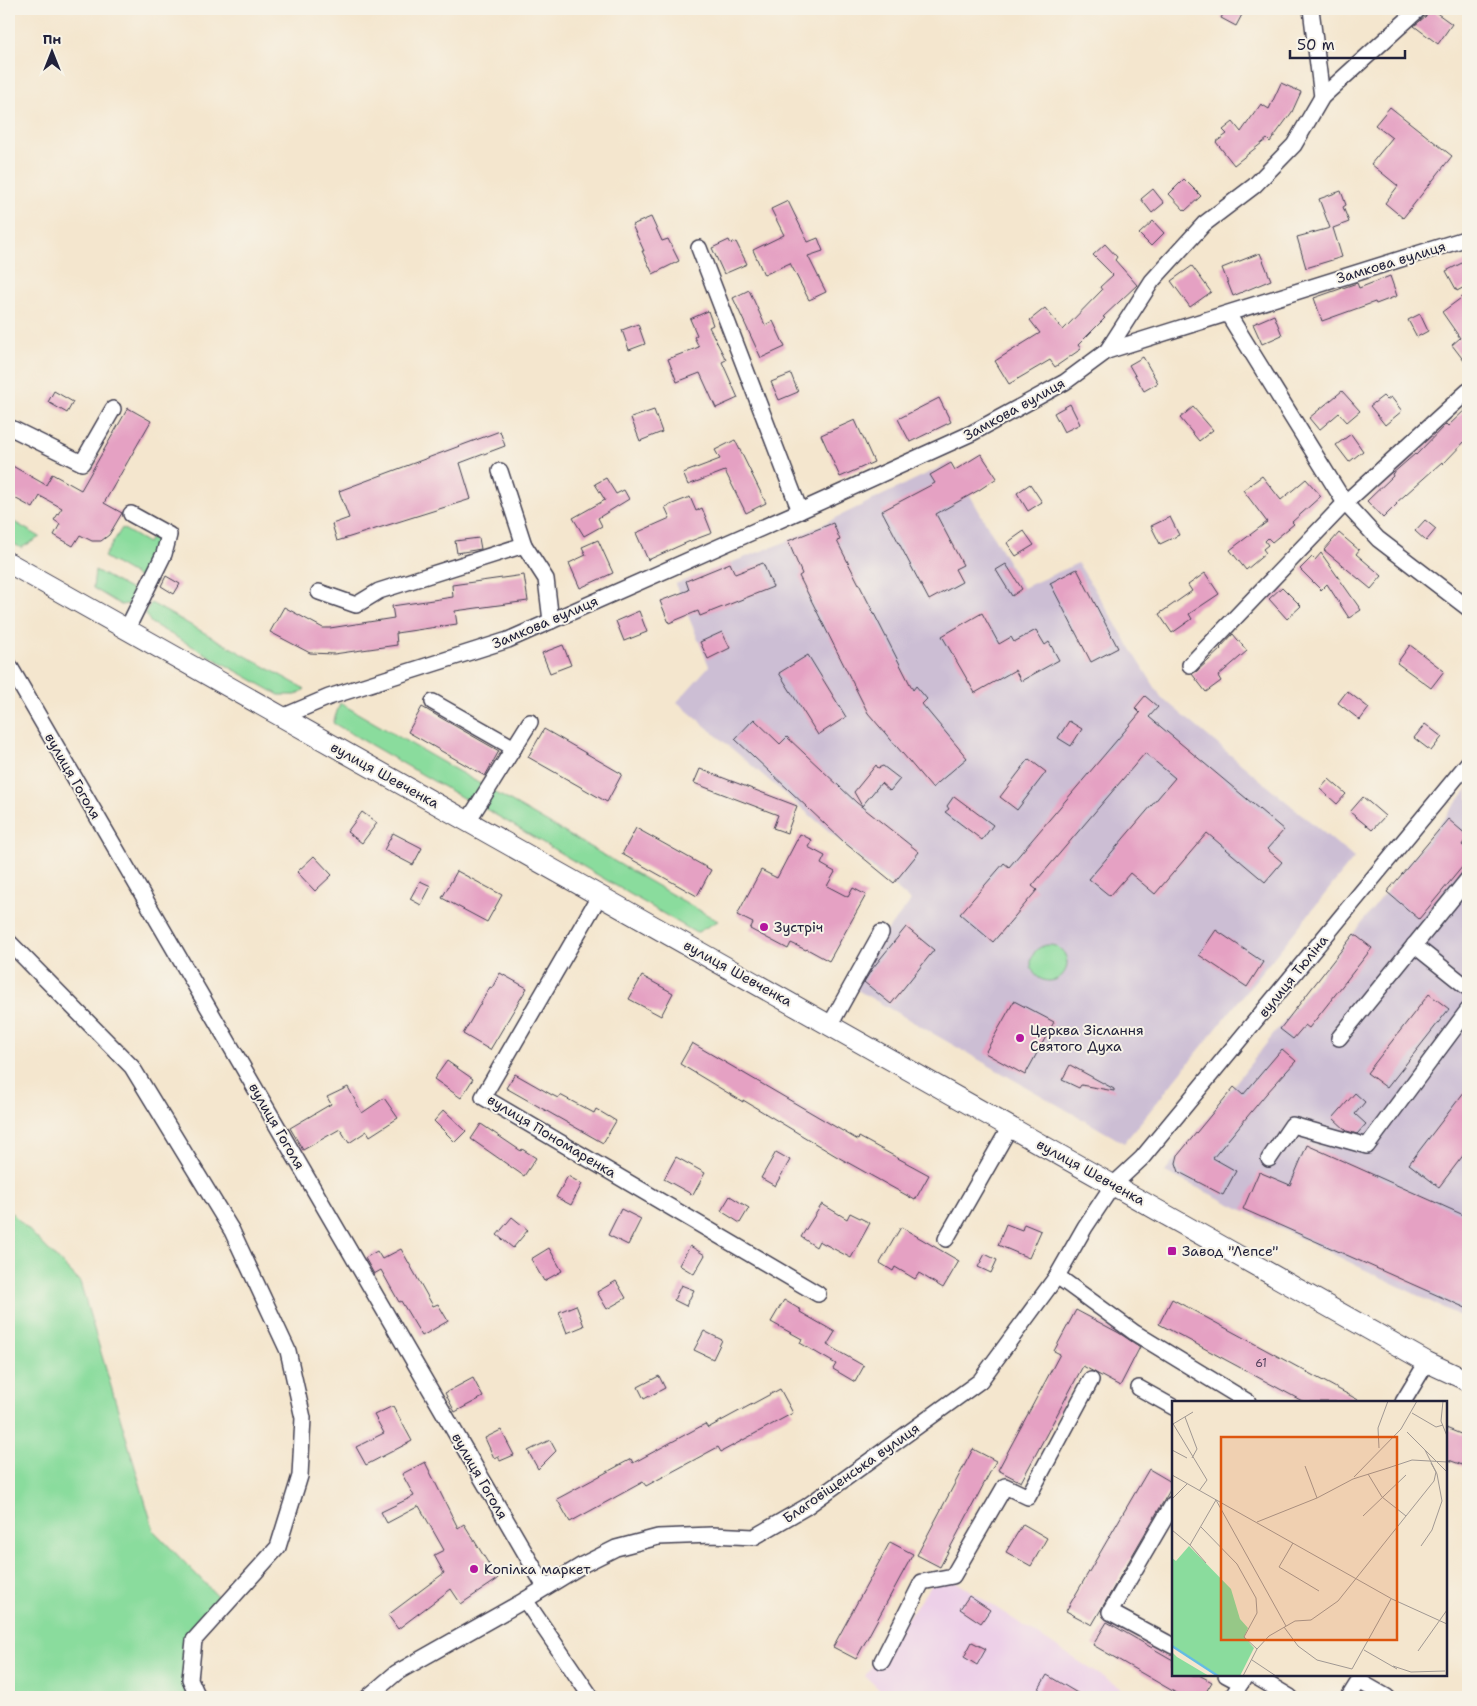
<svg xmlns="http://www.w3.org/2000/svg" width="1477" height="1706" font-family="'Shantell Sans',sans-serif">
<style>
.built{fill:#edd0e8}
.industrial{fill:#ccbed4}
.green{fill:#8adc9d;stroke:#567f6c}
.building{fill:#e5a1c3}
.lines{fill:none;stroke-linecap:round;stroke-linejoin:round}
.minor-casing{stroke:#423f51;stroke-width:18}
.major-casing{stroke:#423f51;stroke-width:22}
.minor{stroke:#fff;stroke-width:15}
.major{stroke:#fff;stroke-width:20}
.poi-dot{fill:#b5179e;stroke:#f7f3e8;stroke-width:2}
.labels{text-anchor:middle;dominant-baseline:central;stroke-width:4;stroke-linejoin:round;paint-order:stroke}
.number-label{font-size:11px;fill:#53425d}
.street-label{font-size:14px;fill:#22223b;stroke:#f7f3e8}
.poi-label{font-size:14px;fill:#22223b;stroke:#f7f3e8;text-anchor:start}
.inset-river{fill:none;stroke:#65bde2;stroke-width:2.5}
.inset-road{fill:none;stroke:#a09893;stroke-width:1}
.view{fill:#de560e;fill-opacity:0.15;stroke:#de560e;stroke-width:2.5}
.inset-edge{fill:none;stroke:#22223b;stroke-width:2.5}
</style>
<rect width="100%" height="100%" fill="#f7f3e8"/>
<filter id="ink" filterUnits="userSpaceOnUse"><feTurbulence type="fractalNoise" baseFrequency=".02" numOctaves="2"/><feDisplacementMap in="SourceGraphic" scale="10" xChannelSelector="R" yChannelSelector="G"/><feConvolveMatrix kernelMatrix="1 2 1 2 8 2 1 2 1" color-interpolation-filters="sRGB"/></filter>
<filter id="wash" filterUnits="userSpaceOnUse"><feTurbulence type="fractalNoise" baseFrequency=".0096" numOctaves="4" result="noise"/><feDisplacementMap in="SourceGraphic" scale="20" xChannelSelector="R" yChannelSelector="G"/><feGaussianBlur stdDeviation="1.12" result="paint"/><feColorMatrix in="noise" values="0 0 0 0 0 0 0 0 0 0 0 0 0 0 0 0 0 1.4 0 .05"/><feComposite in="paint" operator="in"/></filter>
<g filter="url(#wash)">
<rect width="100%" height="100%" fill="#f4e6ce"/>
<!-- built -->
<polygon class="built" points="941,1572 1134,1697 887,1697 865,1676"/>
<!-- industrial -->
<g class="industrial">
<polygon points="951,462 1023,588 1078,563 1161,697 1354,858 1124,1143 845,983 911,901 677,702 709,666 675,584 788,541"/>
<polygon points="1468,788 1468,1320 1165,1172"/>
</g>
<!-- green -->
<g class="green">
<polygon points="9,519 40,537 21,548 9,541"/>
<polygon points="122,528 148,543 155,531 166,537 142,579 104,557"/>
<polygon points="95,570 139,594 135,603 121,605 93,588"/>
<polygon points="151,603 305,689 296,695 279,695 151,623 145,613"/>
<polygon points="340,703 718,921 696,933 484,808 487,790 468,801 333,723"/>
<circle cx="1049" cy="963" r="18"/>
<polygon points="9,1210 80,1282 154,1531 226,1605 194,1640 198,1697 9,1697"/>
</g>
<g id="blocks">
<!-- building -->
<g class="building">
<polygon points="1226,9 1245,9 1236,26 1221,18"/>
<polygon points="1428,9 1431,9 1452,24 1438,44 1414,26 1426,16"/>
<polygon points="1281,83 1301,92 1292,112 1270,142 1267,139 1234,165 1216,142 1227,134 1223,130 1233,122 1241,132 1261,104 1269,109"/>
<polygon points="1390,107 1452,156 1403,218 1385,203 1398,186 1371,164 1392,138 1375,125"/>
<polygon points="1184,179 1201,196 1185,211 1169,194"/>
<polygon points="1153,189 1164,203 1152,213 1141,199"/>
<polygon points="1341,191 1346,205 1343,207 1349,222 1333,228 1342,257 1306,268 1297,237 1330,228 1319,199"/>
<polygon points="788,201 808,242 818,238 823,251 808,256 826,292 809,300 790,263 764,275 753,250 784,235 771,209"/>
<polygon points="651,217 662,241 668,239 679,261 653,274 642,251 644,251 632,225"/>
<polygon points="1153,221 1164,233 1151,246 1139,234"/>
<polygon points="729,240 731,244 736,242 747,264 724,274 712,248"/>
<polygon points="1105,244 1117,257 1115,260 1137,285 1103,317 1105,318 1078,345 1081,349 1055,367 1050,360 1009,384 995,361 1040,333 1030,320 1045,308 1063,330 1102,290 1100,287 1113,275 1093,255"/>
<polygon points="1260,253 1271,280 1233,296 1222,268"/>
<polygon points="1468,260 1468,285 1457,291 1446,271"/>
<polygon points="1192,266 1211,292 1190,307 1171,281"/>
<polygon points="1390,276 1397,296 1376,304 1375,302 1322,321 1314,298 1357,283 1359,288"/>
<polygon points="749,290 765,325 773,321 785,347 761,358 733,298"/>
<polygon points="1468,293 1468,366 1452,345 1460,338 1442,312"/>
<polygon points="708,311 713,325 709,327 726,360 722,362 738,398 716,408 700,373 677,382 668,359 699,347 694,337 697,335 690,319"/>
<polygon points="1420,314 1428,331 1417,337 1408,320"/>
<polygon points="1274,315 1282,335 1262,344 1253,324"/>
<polygon points="638,324 645,344 629,350 622,330"/>
<polygon points="1143,357 1158,383 1144,391 1129,365"/>
<polygon points="791,374 798,392 779,400 771,382"/>
<polygon points="54,391 73,402 67,413 48,402"/>
<polygon points="1342,391 1360,411 1347,422 1339,413 1319,430 1309,418"/>
<polygon points="1383,396 1387,400 1391,397 1402,411 1385,425 1370,406"/>
<polygon points="939,398 951,422 910,442 898,419"/>
<polygon points="1070,404 1080,424 1064,432 1054,413"/>
<polygon points="1193,407 1213,430 1199,441 1180,418"/>
<polygon points="1468,407 1468,438 1443,464 1442,462 1396,503 1397,504 1383,518 1367,501 1393,476 1392,474 1415,454 1416,455 1446,424 1448,426"/>
<polygon points="128,408 151,421 104,503 122,513 109,535 101,541 92,541 80,535 73,546 54,535 60,524 54,520 62,508 40,496 33,508 9,495 9,464 46,485 52,474 81,490"/>
<polygon points="654,410 662,432 640,441 631,418"/>
<polygon points="855,420 874,462 840,477 821,435"/>
<polygon points="500,431 505,446 460,463 471,499 337,541 332,524 349,518 339,491"/>
<polygon points="1351,434 1363,451 1349,462 1336,445"/>
<polygon points="735,440 766,503 746,513 725,471 688,485 683,473 720,459 715,450"/>
<polygon points="981,454 997,478 979,490 936,514 963,565 955,569 962,582 929,600 882,511 935,483 930,475 951,463 955,470"/>
<polygon points="1262,476 1281,500 1306,479 1321,496 1292,522 1294,524 1272,542 1268,538 1265,541 1268,545 1263,549 1266,553 1246,570 1230,550 1267,522 1243,490"/>
<polygon points="606,478 616,494 624,490 629,499 598,518 602,526 584,536 573,518 605,500 595,484"/>
<polygon points="1030,484 1042,502 1028,511 1017,493"/>
<polygon points="690,497 696,511 702,508 712,533 688,542 648,560 636,533 670,518 665,507"/>
<polygon points="1170,517 1179,535 1160,544 1151,526"/>
<polygon points="1425,520 1436,529 1426,541 1415,531"/>
<polygon points="833,523 840,540 837,541 913,690 916,686 927,699 922,704 967,758 932,788 868,713 799,576 802,574 788,541"/>
<polygon points="1024,531 1034,545 1016,556 1007,543"/>
<polygon points="1339,533 1359,550 1356,554 1382,576 1371,589 1324,550"/>
<polygon points="479,538 481,549 457,553 455,541"/>
<polygon points="598,540 613,573 580,588 569,563 586,555 582,547"/>
<polygon points="1321,553 1361,610 1349,618 1327,584 1321,590 1300,569 1312,557 1315,560"/>
<polygon points="730,563 735,574 763,563 773,587 700,616 698,611 669,623 660,601 689,590 686,581"/>
<polygon points="1006,564 1022,589 1012,596 996,570"/>
<polygon points="1077,569 1118,648 1091,662 1050,583"/>
<polygon points="1205,573 1219,594 1189,614 1192,619 1172,633 1159,614 1192,591 1188,585"/>
<polygon points="524,575 528,601 455,611 457,624 396,633 397,645 334,654 310,653 270,632 284,607 323,628 330,628 394,618 392,606 453,597 452,585"/>
<polygon points="166,576 180,584 174,594 161,586"/>
<polygon points="1282,587 1301,606 1287,619 1269,599"/>
<polygon points="639,611 647,632 624,641 616,621"/>
<polygon points="982,613 999,644 1011,637 1014,642 1036,630 1045,645 1049,642 1059,660 1021,681 1015,670 975,693 942,636"/>
<polygon points="722,632 730,648 708,659 700,642"/>
<polygon points="1233,634 1247,651 1218,676 1221,681 1206,692 1192,674 1197,671 1221,649 1220,648"/>
<polygon points="563,645 571,665 550,673 542,653"/>
<polygon points="1410,645 1444,671 1431,688 1397,663"/>
<polygon points="808,655 846,717 818,735 779,673"/>
<polygon points="1347,691 1369,708 1360,720 1338,703"/>
<polygon points="1145,696 1158,707 1149,717 1284,830 1267,849 1282,862 1265,882 1207,833 1155,894 1130,873 1110,896 1089,879 1175,778 1145,753 1032,886 1037,890 993,942 960,914 1004,863 1009,867 1140,713 1135,708"/>
<polygon points="422,707 499,751 485,776 408,732"/>
<polygon points="754,719 780,744 787,737 857,803 919,852 894,883 845,843 735,739"/>
<polygon points="1069,721 1082,729 1071,746 1058,738"/>
<polygon points="1425,724 1442,737 1431,751 1414,738"/>
<polygon points="544,729 622,774 607,802 528,757"/>
<polygon points="1029,759 1046,772 1017,810 1000,797"/>
<polygon points="876,765 878,768 883,766 900,779 890,791 881,783 862,806 854,792"/>
<polygon points="700,769 797,806 787,833 773,828 778,815 694,783"/>
<polygon points="1329,779 1346,794 1337,804 1320,789"/>
<polygon points="954,796 993,825 982,840 945,812 949,809 947,806"/>
<polygon points="1363,797 1385,816 1372,830 1350,812"/>
<polygon points="362,812 377,823 362,843 347,832"/>
<polygon points="1448,819 1468,836 1462,845 1468,850 1468,860 1419,919 1387,892"/>
<polygon points="636,828 711,870 697,896 622,854"/>
<polygon points="393,833 422,848 413,865 384,850"/>
<polygon points="800,834 812,840 808,847 825,856 821,864 835,872 827,886 848,897 853,888 866,895 829,961 807,949 806,950 791,943 788,949 750,929 753,923 737,915 761,870 777,878"/>
<polygon points="314,856 332,875 315,891 297,872"/>
<polygon points="457,871 502,895 487,922 442,898"/>
<polygon points="420,881 431,886 421,905 410,899"/>
<polygon points="906,927 934,950 891,1004 864,982 872,969"/>
<polygon points="1216,930 1263,962 1247,987 1199,955"/>
<polygon points="1354,934 1372,948 1309,1028 1305,1025 1293,1039 1280,1029"/>
<polygon points="500,973 527,988 490,1050 463,1034 490,987 492,988"/>
<polygon points="642,976 673,993 661,1016 629,999"/>
<polygon points="1429,994 1449,1009 1387,1088 1367,1073"/>
<polygon points="1014,1001 1054,1022 1025,1075 985,1053"/>
<polygon points="692,1043 858,1140 859,1137 929,1175 915,1200 836,1156 743,1100 743,1102 680,1064"/>
<polygon points="1282,1049 1296,1061 1266,1094 1213,1158 1236,1171 1223,1195 1179,1172 1176,1163 1178,1155 1234,1087 1243,1095"/>
<polygon points="447,1061 473,1079 461,1098 434,1079"/>
<polygon points="1070,1065 1114,1089 1114,1091 1081,1085 1079,1088 1062,1080"/>
<polygon points="515,1074 552,1095 558,1098 560,1095 594,1113 596,1109 616,1121 603,1143 506,1088"/>
<polygon points="348,1087 362,1113 384,1098 398,1118 370,1136 367,1131 349,1143 340,1129 303,1150 290,1128 331,1104 327,1097"/>
<polygon points="1468,1087 1468,1149 1439,1187 1409,1164"/>
<polygon points="1355,1093 1365,1102 1355,1114 1366,1124 1357,1134 1347,1131 1333,1118"/>
<polygon points="444,1110 466,1131 455,1142 434,1121"/>
<polygon points="481,1124 521,1151 522,1149 536,1158 524,1176 471,1139"/>
<polygon points="1307,1145 1468,1217 1468,1309 1243,1209 1259,1172 1290,1185"/>
<polygon points="776,1152 790,1160 775,1186 761,1178"/>
<polygon points="676,1157 705,1173 693,1195 664,1179"/>
<polygon points="568,1176 582,1184 571,1205 556,1197"/>
<polygon points="730,1196 749,1208 740,1223 721,1211"/>
<polygon points="822,1204 847,1219 850,1213 870,1223 851,1258 819,1241 816,1247 801,1237"/>
<polygon points="621,1209 641,1219 628,1245 608,1235"/>
<polygon points="512,1217 528,1230 513,1248 497,1235"/>
<polygon points="1006,1224 1022,1230 1024,1224 1041,1231 1029,1258 998,1245"/>
<polygon points="901,1227 959,1261 943,1288 919,1273 915,1279 895,1267 893,1271 880,1263"/>
<polygon points="690,1246 705,1255 694,1274 679,1265"/>
<polygon points="549,1248 562,1271 544,1281 531,1259"/>
<polygon points="401,1249 433,1306 438,1304 448,1321 422,1336 401,1301 399,1302 381,1270 374,1274 365,1258 377,1251 382,1259"/>
<polygon points="985,1254 997,1260 991,1273 978,1267"/>
<polygon points="616,1281 626,1298 607,1309 597,1292"/>
<polygon points="681,1285 694,1290 686,1306 674,1300"/>
<polygon points="1172,1299 1362,1402 1304,1402 1159,1324"/>
<polygon points="784,1300 801,1310 800,1312 835,1332 827,1345 864,1366 855,1382 833,1369 836,1364 800,1343 802,1339 771,1322"/>
<polygon points="576,1305 584,1326 567,1333 559,1312"/>
<polygon points="1076,1310 1119,1333 1140,1347 1120,1386 1083,1366 1021,1482 998,1470 1060,1354 1054,1351"/>
<polygon points="704,1331 722,1340 713,1359 694,1350"/>
<polygon points="659,1376 665,1388 644,1399 638,1387"/>
<polygon points="473,1378 483,1397 455,1412 445,1393"/>
<polygon points="780,1389 793,1413 721,1452 718,1447 646,1486 643,1482 570,1522 557,1499 631,1459 633,1463 705,1424 708,1428"/>
<polygon points="393,1406 412,1441 366,1465 356,1447 384,1433 374,1415"/>
<polygon points="1446,1428 1468,1437 1468,1458 1465,1466 1446,1459"/>
<polygon points="501,1430 514,1455 500,1461 498,1456 494,1458 485,1438"/>
<polygon points="550,1440 556,1451 538,1469 528,1451"/>
<polygon points="973,1449 996,1461 940,1567 917,1555"/>
<polygon points="425,1462 458,1528 464,1524 498,1579 461,1604 451,1589 398,1629 388,1615 444,1573 434,1555 444,1550 419,1506 387,1523 381,1512 414,1496 402,1474"/>
<polygon points="1149,1469 1173,1483 1173,1485 1092,1625 1066,1611"/>
<polygon points="1023,1524 1047,1538 1031,1566 1006,1552"/>
<polygon points="890,1542 913,1554 856,1659 833,1647"/>
<polygon points="969,1596 990,1610 981,1623 960,1609"/>
<polygon points="1107,1622 1173,1660 1173,1675 1199,1675 1212,1682 1203,1697 1183,1697 1093,1645"/>
<polygon points="972,1642 986,1649 977,1665 964,1657"/>
<polygon points="1047,1675 1084,1697 1034,1697"/>
</g>
</g>
</g>
<g filter="url(#ink)">
<use href="#blocks" fill-opacity="0" stroke="#423f51" stroke-width="1"/>
<g class="lines">
<!-- minor casing -->
<g class="minor-casing">
<g id="minor">
<polyline points="1311,9 1322,97"/>
<polyline points="699,248 800,511"/>
<polyline points="1228,314 1345,503 1378,539 1468,608"/>
<polyline points="1107,351 1152,281 1204,224 1254,186 1294,145 1322,97 1419,9"/>
<polyline points="9,427 82,463 113,409"/>
<polyline points="500,471 524,545"/>
<polyline points="319,592 356,605 379,591 524,545 546,579 551,621"/>
<polyline points="127,629 164,554 169,535 131,514"/>
<polyline points="9,665 545,1587"/>
<polyline points="1190,665 1345,503 1468,391"/>
<polyline points="433,702 514,748"/>
<polyline points="282,717 329,697 508,640 800,511 972,433 1065,382 1107,351 1468,238"/>
<polyline points="468,821 530,722"/>
<polyline points="600,895 483,1097 818,1294"/>
<polyline points="9,942 132,1067 232,1231 288,1351 303,1418 300,1476 278,1547 194,1640 190,1679 198,1697"/>
<polyline points="1414,945 1468,988"/>
<polyline points="830,1025 881,933"/>
<polyline points="1339,1038 1468,879"/>
<polyline points="1269,1159 1292,1125 1367,1146 1468,1010"/>
<polyline points="946,1239 1010,1127"/>
<polyline points="1057,1276 1135,1333 1248,1402"/>
<polyline points="1139,1388 1173,1407"/>
<polyline points="1403,1402 1427,1362"/>
<polyline points="1173,1504 1110,1612 1173,1646"/>
<polyline points="525,1600 591,1697"/>
<polyline points="882,1661 922,1582 953,1576 1005,1486 1028,1497 1091,1380"/>
<polyline points="1226,1675 1241,1683"/>
<polyline points="1253,1675 1290,1697"/>
<polyline points="368,1697 396,1673 525,1600 584,1564 616,1548 658,1537 712,1535 754,1537 806,1507 980,1381 1057,1276 1085,1227 1113,1185 1142,1158 1468,763"/>
<polyline points="1232,1697 1246,1675"/>
<polyline points="1349,1697 1359,1681 1387,1697"/>
</g>
</g>
<!-- major casing -->
<g class="major-casing">
<polyline id="major" points="9,563 1427,1362 1468,1381"/>
</g>
<!-- minor -->
<use href="#minor" class="minor"/>
<!-- major -->
<use href="#major" class="major"/>
</g>
</g>
<!-- markers -->
<g class="poi-dot">
<circle cx="764" cy="927" r="5"/>
<circle cx="1020" cy="1038" r="5"/>
<rect x="1167" y="1246" width="10" height="10" rx="2.5"/>
<circle cx="474" cy="1569" r="5"/>
</g>
<g class="labels">
<!-- number labels -->
<g class="number-label">
<text x="1261" y="1363">61</text>
</g>
<!-- street labels -->
<g class="street-label">
<text transform="translate(1391 262) rotate(-17)">Замкова вулиця</text>
<text transform="translate(1014 409) rotate(-29)">Замкова вулиця</text>
<text transform="translate(545 622) rotate(-23)">Замкова вулиця</text>
<text transform="translate(385 775) rotate(29)">вулиця Шевченка</text>
<text transform="translate(73 776) rotate(60)">вулиця Гоголя</text>
<text transform="translate(738 973) rotate(29)">вулиця Шевченка</text>
<text transform="translate(1293 976) rotate(-51)">вулиця Тюліна</text>
<text transform="translate(277 1126) rotate(60)">вулиця Гоголя</text>
<text transform="translate(552 1136) rotate(31)">вулиця Пономаренка</text>
<text transform="translate(1091 1172) rotate(29)">вулиця Шевченка</text>
<text transform="translate(851 1473) rotate(-35)">Благовіщенська вулиця</text>
<text transform="translate(480 1476) rotate(60)">вулиця Гоголя</text>
</g>
<!-- poi labels -->
<g class="poi-label">
<text x="774" y="927">Зустріч</text>
<text x="1030" y="1030">Церква Зіслання<tspan x="1030" dy="16">Святого Духа</tspan></text>
<text x="1182" y="1251">Завод "Лепсе"</text>
<text x="484" y="1569">Копілка маркет</text>
</g>
</g>
<!-- overview -->
<g transform="translate(1172 1401)">
<rect width="275" height="275" fill="#f4e6ce"/>
<path d="M17 145 59 188 68 218 76 227 72 236 82 247 68 275H46L0 245V157L4 160ZM0 251 5 256 37 275H0Z" fill="#8adc9d"/>
<path class="inset-river" d="M0 245 46 275"/>
<path class="inset-road" d="M271 0 269 20 275 35M240 12 264 26 271 24M13 16 25 48 20 57M0 21 35 79 27 90M1 23 21 11M235 31 275 71M207 47 206 27 216 0M0 49 15 57M133 65 145 97M196 73 210 96 234 115M0 74 220 198 275 223M182 76 229 28 245 0M0 98 15 83M191 115 234 74M85 121 145 97 181 78 216 67 240 59 275 61M29 126 65 163 84 197 85 212 72 236 85 248M0 129 18 144 44 99 114 225M121 142 107 166 147 190M18 144 34 162M249 145 260 129 270 100 265 73 253 49M112 226 126 245 145 259 180 268 219 198M192 249 225 268M246 250 275 209M80 259 104 275M221 265 239 271 273 270M71 275 85 248 97 235 123 220 139 219 166 200 262 80 264 71 259 62"/>
<path class="view" d="M49 36H225V239H49Z"/>
<rect width="275" height="275" class="inset-edge"/>
</g>
<!-- margin -->
<rect width="1477" height="1706" fill="none" stroke="#f7f3e8" stroke-width="30"/>
<!-- north arrow -->
<g transform="translate(52 52)" stroke="#f7f3e8" stroke-width="4" paint-order="stroke">
<path d="M0-4L9 19L0 12L-9 19Z" fill="#22223b"/>
<text y="-8" font-size="14" font-weight="bold" text-anchor="middle" fill="#22223b">Пн</text>
</g>
<!-- scale -->
<path d="M1290 50v8h115v-8" fill="none" stroke="#22223b" stroke-width="2.5"/>
<text x="1297" y="50" font-size="15" fill="#22223b" stroke="#f7f3e8" stroke-width="4" paint-order="stroke">50 m</text>
</svg>
